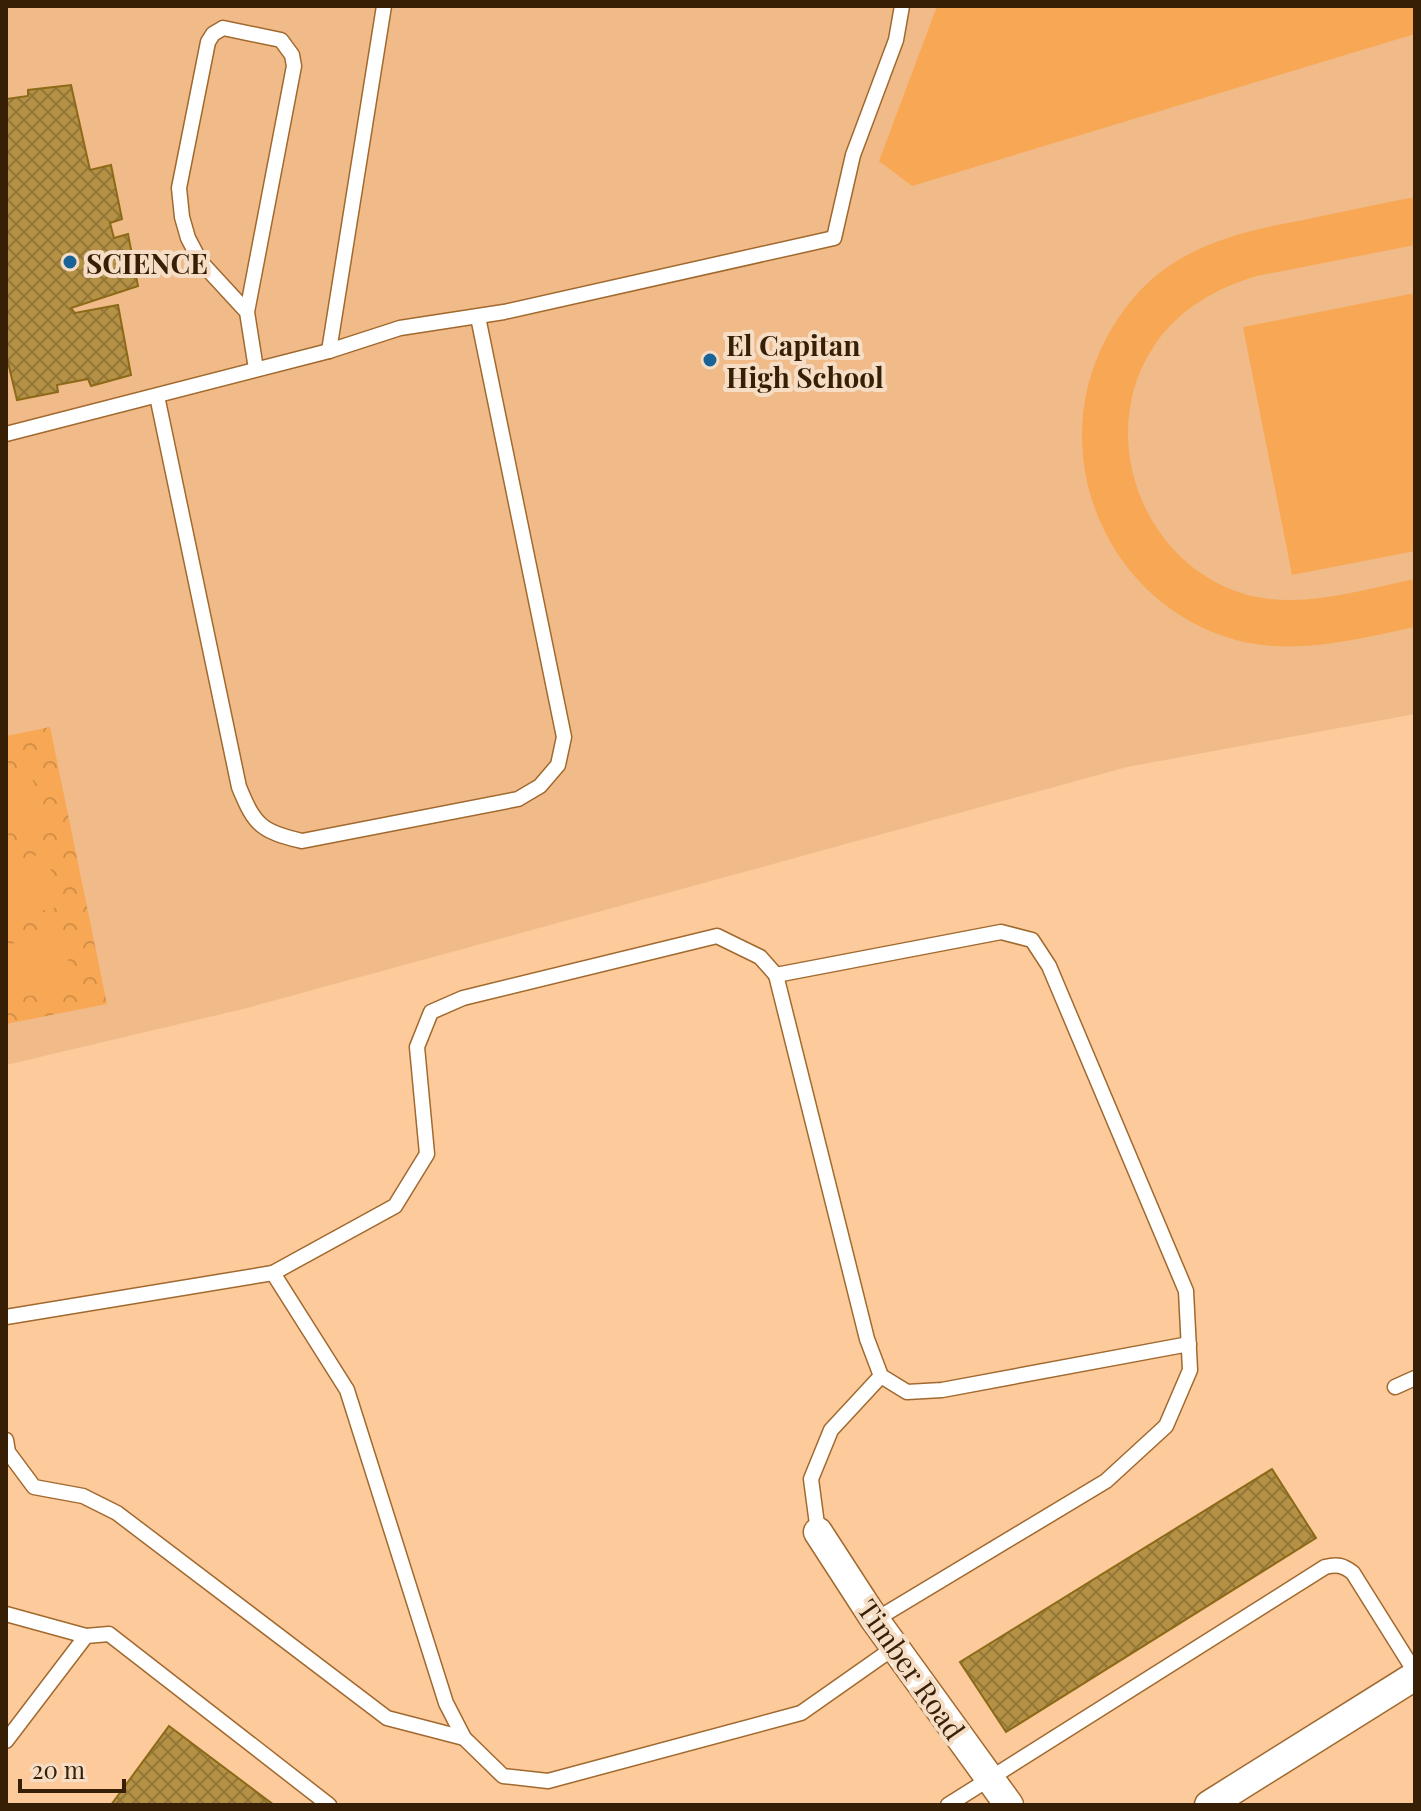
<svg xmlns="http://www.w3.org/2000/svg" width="1421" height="1811" font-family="'Playfair Display',serif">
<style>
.built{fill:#f0bb89}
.park{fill:url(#park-crowns)}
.garden{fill:#f8a854}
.building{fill:url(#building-cross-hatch);stroke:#8c6a17;stroke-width:2}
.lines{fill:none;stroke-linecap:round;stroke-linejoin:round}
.service-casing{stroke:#a1692e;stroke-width:17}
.minor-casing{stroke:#a1692e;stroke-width:31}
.service{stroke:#fff;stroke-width:14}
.minor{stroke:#fff;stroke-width:28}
.poi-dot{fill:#196396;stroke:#f6ddc6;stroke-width:3}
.labels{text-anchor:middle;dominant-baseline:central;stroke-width:8;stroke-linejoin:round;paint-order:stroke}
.poi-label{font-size:28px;font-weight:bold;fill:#361f05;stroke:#f6ddc6;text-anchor:start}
.street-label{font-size:28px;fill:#361f05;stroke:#f6ddc6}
</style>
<defs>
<pattern id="park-crowns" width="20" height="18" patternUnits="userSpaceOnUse" patternTransform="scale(2)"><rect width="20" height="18" fill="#f8a854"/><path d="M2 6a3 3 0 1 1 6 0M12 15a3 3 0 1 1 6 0" fill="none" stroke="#d59048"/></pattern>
<pattern id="building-cross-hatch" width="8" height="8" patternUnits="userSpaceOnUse" patternTransform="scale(2)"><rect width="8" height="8" fill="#b49145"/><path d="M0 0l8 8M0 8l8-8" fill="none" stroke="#937638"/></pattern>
</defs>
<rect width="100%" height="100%" fill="#fcca9b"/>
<!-- built -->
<polygon class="built" points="6,6 1415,6 1415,714 1127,767 247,1008 6,1065"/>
<!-- park -->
<polygon class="park" points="50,727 107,1004 6,1024 6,736"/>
<!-- garden -->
<g class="garden">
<polygon points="937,6 1415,6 1415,34 912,186 879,161"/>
<path d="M1415 197V245L1257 276C1216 288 1179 309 1154 346 1094 436 1143 566 1248 595 1302 609 1361 590 1415 579V627C1356 639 1296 656 1236 640 1105 604 1043 452 1108 335 1121 311 1140 287 1162 271 1206 238 1256 229 1308 219 1344 211 1379 204 1415 197Z"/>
<polygon points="1415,293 1415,551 1292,575 1243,327"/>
<polygon points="31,772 43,826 6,834 6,777"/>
<polygon points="47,853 59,907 6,918 6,862"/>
<polygon points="62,933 74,986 6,1001 6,945"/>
</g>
<!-- building -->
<g class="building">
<polygon points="71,85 90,170 111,165 122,219 110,223 114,238 128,234 138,286 71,308 75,313 118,305 131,375 91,386 88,379 57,385 58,392 17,400 6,354 6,99 28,96 28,90"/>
<polygon points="1272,1469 1316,1538 1006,1732 960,1662"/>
<polygon points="169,1726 274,1805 111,1805"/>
</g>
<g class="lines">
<!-- service casing -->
<g class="service-casing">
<g id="service">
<polyline points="247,312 200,261 188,238 182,217 179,188 208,42 213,34 223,28 281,40 292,55 294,66 247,312 256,369"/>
<polyline points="329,351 384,6"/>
<path d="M157 396 239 787C255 826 261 831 302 841L518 799 540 786 558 765 564 737 478 317"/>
<polyline points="6,434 329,351 400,328 504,312 834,238 853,155 896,40 902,6"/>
<polyline points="776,975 867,1339 881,1376 907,1392 942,1390 1189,1344"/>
<polyline points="273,1273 395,1206 427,1154 417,1047 431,1012 463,998 717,936 760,957 776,975 1001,932 1032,940 1049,966 1186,1291 1190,1370 1166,1426 1106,1481 875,1620"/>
<polyline points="6,1317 273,1273 347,1390 446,1703 464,1738 503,1776 548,1781 801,1713 895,1647"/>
<polyline points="1395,1387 1415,1378"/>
<polyline points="6,1440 8,1452 34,1487 83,1496 117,1513 387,1718 464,1738"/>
<polyline points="818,1532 811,1479 831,1430 881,1376"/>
<polyline points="6,1614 86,1636"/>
<polyline points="6,1741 86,1636 109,1634 329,1805"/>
<path d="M948 1805 1325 1567C1337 1564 1343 1565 1353 1573L1415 1672"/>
</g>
</g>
<!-- minor casing -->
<g class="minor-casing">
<g id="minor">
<polyline points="818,1532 875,1620 1009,1805"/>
<polyline points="1209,1805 1415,1676"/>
</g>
</g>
<!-- service -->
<use href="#service" class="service"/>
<!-- minor -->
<use href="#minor" class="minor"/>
</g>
<!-- markers -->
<g class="poi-dot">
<circle cx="70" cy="262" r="8"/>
<circle cx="710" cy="360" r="8"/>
</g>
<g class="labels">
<!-- poi labels -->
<g class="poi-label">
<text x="86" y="262">SCIENCE</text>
<text x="726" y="344">El Capitan<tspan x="726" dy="32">High School</tspan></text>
</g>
<!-- street labels -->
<g class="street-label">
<text transform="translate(912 1669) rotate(55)">Timber Road</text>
</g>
</g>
<!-- border -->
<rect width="1421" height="1811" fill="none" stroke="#361f05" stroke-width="16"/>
<!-- scale -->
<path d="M20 1779v12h104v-12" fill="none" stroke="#361f05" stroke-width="4"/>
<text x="32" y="1779" font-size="24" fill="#361f05" stroke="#f6ddc6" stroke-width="6" paint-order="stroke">20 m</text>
</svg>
